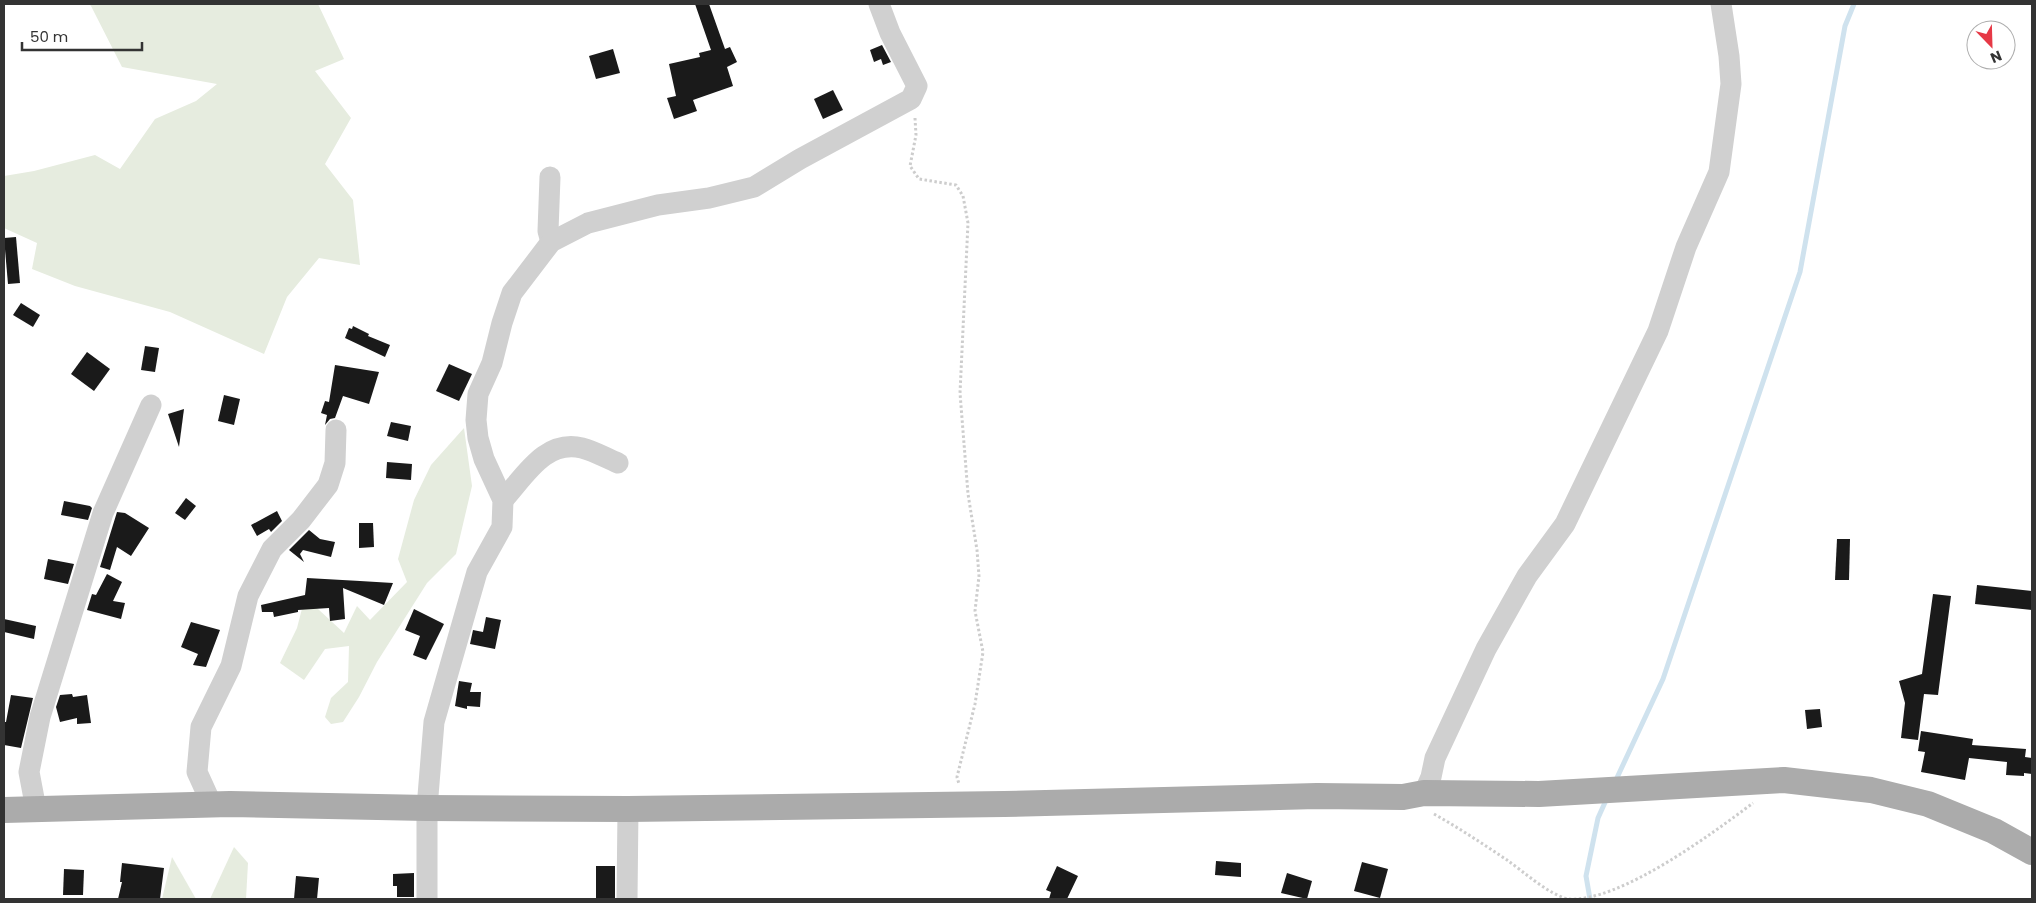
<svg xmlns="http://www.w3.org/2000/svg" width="2036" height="903" font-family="Poppins,sans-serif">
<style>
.green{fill:#e6ecdf}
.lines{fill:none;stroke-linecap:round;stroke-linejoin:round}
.stream{stroke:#cfe2ee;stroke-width:5}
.building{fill:#1a1a1a}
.path{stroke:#cdcdcd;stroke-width:3;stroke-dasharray:2.5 2.5;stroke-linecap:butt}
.minor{stroke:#d0d0d0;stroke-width:21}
.major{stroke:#ababab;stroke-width:26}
</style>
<rect width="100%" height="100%" fill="#fff"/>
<!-- green -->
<g class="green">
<polygon points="89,4 318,4 344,59 315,71 351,118 325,164 353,200 360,265 319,258 287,297 264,354 170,312 75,286 32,269 37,243 4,228 4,176 34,171 95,155 120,169 155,119 196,101 217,84 122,67 91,6"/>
<polygon points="464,428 472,486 456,554 427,583 377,662 359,697 343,722 331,724 325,717 331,698 348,682 349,646 325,649 304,680 280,663 297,628 305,597 344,633 357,606 370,620 407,582 398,559 414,500 431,465"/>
<polygon points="234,847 248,863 246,899 210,899"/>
<polygon points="172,857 196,899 162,899"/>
</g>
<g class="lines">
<!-- stream -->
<g class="stream">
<polyline points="1615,782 1663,679 1800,272 1845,26 1854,4"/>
<polyline points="1590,899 1586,876 1598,818 1607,798"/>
</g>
</g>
<!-- building -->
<g class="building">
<polygon points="695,4 709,4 725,49 730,47 737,62 727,67 733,86 693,100 697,111 674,119 667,98 676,96 669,64 700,57 699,53 711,50"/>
<polygon points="882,45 891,62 883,65 881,59 874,62 870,50"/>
<polygon points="613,49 620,73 596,79 589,56"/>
<polygon points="833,90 843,110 823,119 814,99"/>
<polygon points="16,237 20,283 8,284 4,238"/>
<polygon points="21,303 40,315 33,327 13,315"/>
<polygon points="353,326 369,334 368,336 390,345 385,357 345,338 349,328 352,329"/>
<polygon points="145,346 159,348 155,372 141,370"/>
<polygon points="87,352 110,369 94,391 71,374"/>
<polygon points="449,364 472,374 459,401 436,391"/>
<polygon points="335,365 379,372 369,404 343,396 335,418 330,419 325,425 327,415 321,413 325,401 329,402"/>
<polygon points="224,395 240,399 234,425 218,421"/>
<polygon points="184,409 179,447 168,414"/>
<polygon points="391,422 411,426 408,441 387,436"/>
<polygon points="387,462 412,464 411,480 386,478"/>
<polygon points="186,498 196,506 185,520 175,513"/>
<polygon points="64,501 90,506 92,508 88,520 61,515"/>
<polygon points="277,511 282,521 271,532 269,529 257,536 251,525"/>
<polygon points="117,512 125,513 149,528 131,556 117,547 110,570 100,567"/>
<polygon points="359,523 373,523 374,547 359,548"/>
<polygon points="309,530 320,539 335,542 331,557 303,550 300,554 304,562 289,550"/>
<polygon points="1837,539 1850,539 1849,580 1835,580"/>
<polygon points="48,559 74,564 68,584 44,579"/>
<polygon points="107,574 122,582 113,601 125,603 121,619 87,610 92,594 96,595"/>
<polygon points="307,578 360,581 393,583 384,605 343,588 345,619 330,621 329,608 298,610 298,612 274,617 273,612 262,612 261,605 305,595"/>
<polygon points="1977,585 2032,591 2032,610 1975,604"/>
<polygon points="1933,594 1951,596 1938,695 1924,694 1918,740 1901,738 1905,703 1899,681 1922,674"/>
<polygon points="414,609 444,624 426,660 413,655 420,636 405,630"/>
<polygon points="486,617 501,620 495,649 470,644 473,630 483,632"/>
<polygon points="4,619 36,626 34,639 4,632"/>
<polygon points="191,622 220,630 206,667 193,665 198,654 181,647"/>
<polygon points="459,681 472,683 470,692 481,692 480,707 467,706 467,709 455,706"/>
<polygon points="72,694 73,697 87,695 91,723 77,724 77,718 60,722 56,707 60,695"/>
<polygon points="11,695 33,698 21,748 4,745 4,722 6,722"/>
<polygon points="1820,709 1822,727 1807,729 1805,710"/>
<polygon points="1921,731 1973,739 1972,745 2026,749 2025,757 2032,758 2032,774 2024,773 2024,776 2006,775 2007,762 1969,758 1965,780 1921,772 1925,752 1918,751"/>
<polygon points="1216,861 1241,863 1241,877 1215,875"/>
<polygon points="1362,862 1388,869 1380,898 1354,891"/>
<polygon points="122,863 164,868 160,899 118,899 122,882 120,882"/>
<rect x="596" y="866" width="19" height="32"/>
<polygon points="1057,866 1078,876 1067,899 1049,899 1051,892 1046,890"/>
<polygon points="64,869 84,870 83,895 63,895"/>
<polygon points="414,873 414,897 397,897 397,886 393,886 393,874"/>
<polygon points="1287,873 1312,881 1307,899 1281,893"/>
<polygon points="296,876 319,878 317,899 294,899"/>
</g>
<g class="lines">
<!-- path -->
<g class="path">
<polyline points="915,118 916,135 910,166 919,179 956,185 963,196 968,223 960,393 968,494 977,550 979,576 975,611 983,652 975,704 957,777 959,784"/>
<path d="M1434 814C1459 828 1483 844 1507 860 1524 872 1548 894 1568 899 1619 903 1713 833 1753 803"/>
</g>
<!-- minor -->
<g class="minor">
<polyline points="550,177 548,231 551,242"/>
<path d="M503 500C525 476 545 439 582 448 594 451 606 458 618 463"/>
<polyline points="1424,793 1431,777 1435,758 1486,649 1527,576 1565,524 1658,331 1686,247 1719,172 1731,84 1729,56 1721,4"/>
<polyline points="212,805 197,772 201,727 231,666 248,596 272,549 301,520 328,485 335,463 336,430"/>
<polyline points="36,809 29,772 40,717 103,513 151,405"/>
<polyline points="427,899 427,808 434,722 477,572 502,527 503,500 484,459 478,438 476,420 478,394 492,363 502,323 512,293 551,242 588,223 658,205 709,198 754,187 800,159 911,99 917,86 890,33 879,4"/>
<polyline points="627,899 628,809"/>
</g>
<!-- major -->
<polyline class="major" points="4,810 230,804 427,808 628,809 1004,804 1317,796 1403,797 1424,793 1539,794 1784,780 1871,790 1928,804 1994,831 2032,852"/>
</g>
<!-- border -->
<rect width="2036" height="903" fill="none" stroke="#333333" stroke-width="10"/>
<!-- north arrow -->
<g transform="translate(1991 45) rotate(157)"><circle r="24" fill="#ffffff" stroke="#adadad"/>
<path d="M0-4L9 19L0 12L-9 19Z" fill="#e63946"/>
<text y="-8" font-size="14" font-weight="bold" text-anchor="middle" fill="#333333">N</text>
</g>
<!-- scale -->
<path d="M22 42v8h120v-8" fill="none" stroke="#333333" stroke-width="2.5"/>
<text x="30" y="42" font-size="15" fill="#333333" stroke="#ffffff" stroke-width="4" paint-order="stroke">50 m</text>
</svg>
